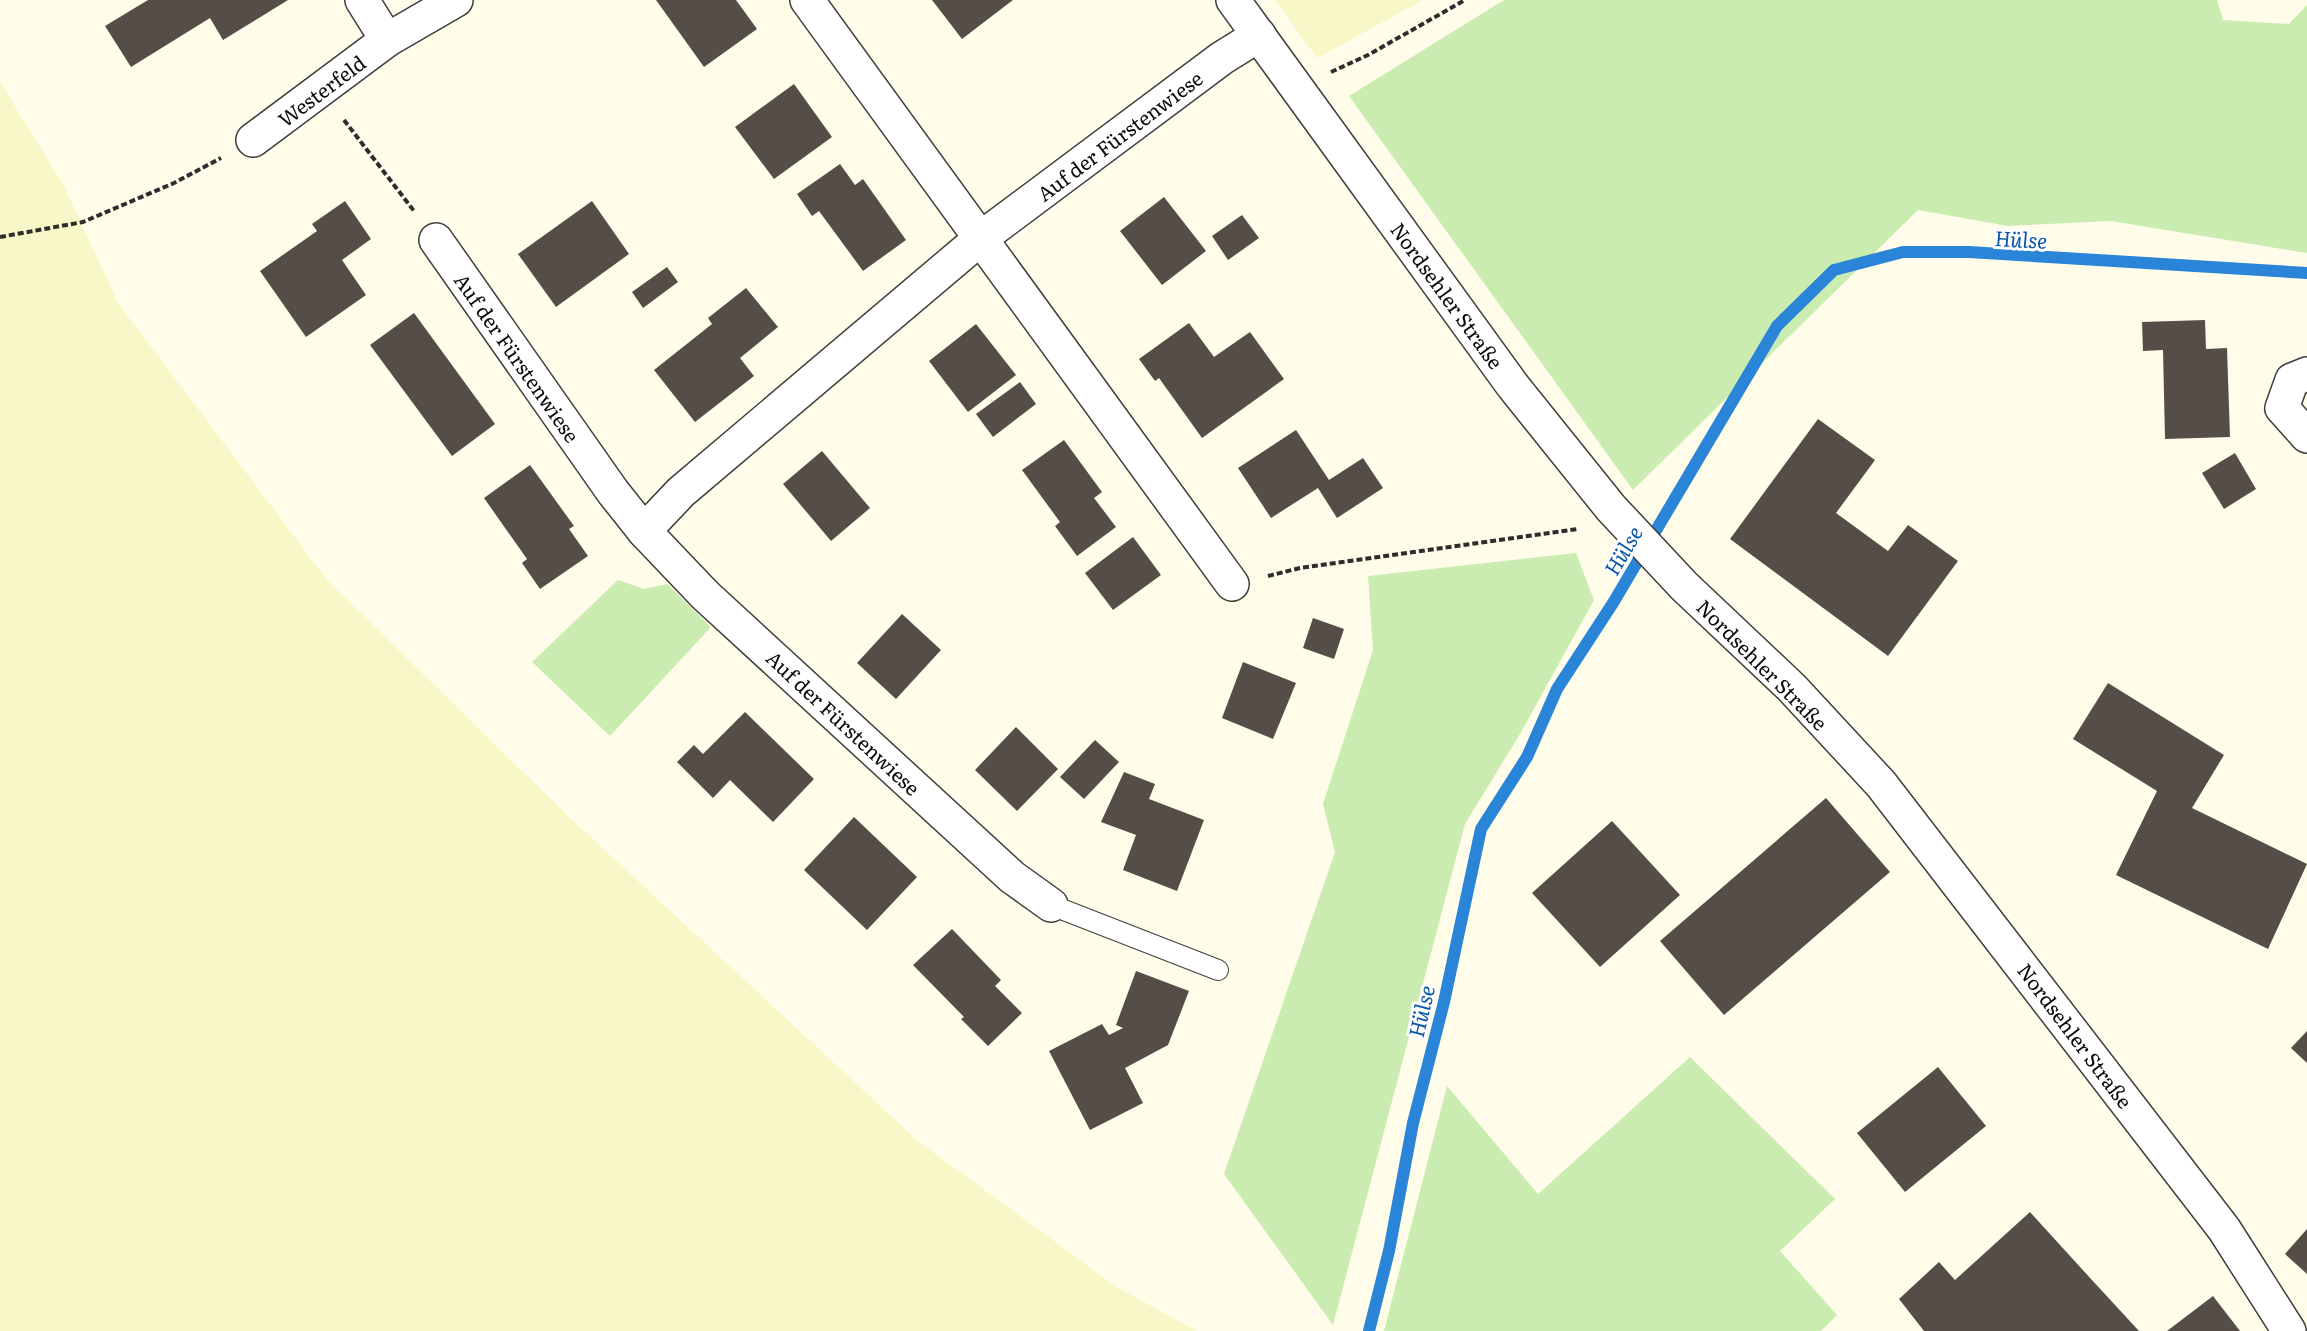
<svg xmlns="http://www.w3.org/2000/svg" width="2307" height="1331" font-family="Literata,serif">
<style>
.farmland{fill:#f7f7c7}
.green{fill:#caecb0}
.lines{fill:none;stroke-linecap:round;stroke-linejoin:round}
.stream{stroke:#2a84d8;stroke-width:12}
.building{fill:#554d47}
.service-casing{stroke:#3e3e3e;stroke-width:22}
.minor-casing{stroke:#3e3e3e;stroke-width:36}
.tertiary-casing{stroke:#3e3e3e;stroke-width:36}
.path{stroke:#2d2d2d;stroke-width:4;stroke-dasharray:6 3;stroke-linecap:butt}
.service{stroke:#fff;stroke-width:20}
.minor{stroke:#fff;stroke-width:33}
.tertiary{stroke:#fff;stroke-width:33}
.labels{text-anchor:middle;dominant-baseline:central;stroke-width:6;stroke-linejoin:round;paint-order:stroke}
.street-label{font-size:20px;fill:#0b0b0b;stroke:#fff}
.water-label{font-size:21px;font-style:italic;fill:#0b56a6;stroke:#fff}
</style>
<rect width="100%" height="100%" fill="#fffdea"/>
<!-- farmland -->
<g class="farmland">
<polygon points="1275,0 1423,0 1317,58"/>
<polygon points="0,82 63,184 118,303 327,580 570,818 919,1142 1115,1286 1197,1331 0,1331"/>
</g>
<!-- green -->
<g class="green">
<polygon points="1504,0 2217,0 2223,20 2289,24 2307,5 2307,253 2111,221 2008,226 1918,210 1633,490 1349,96"/>
<polygon points="1576,553 1594,600 1520,734 1465,824 1333,1325 1224,1174 1335,852 1323,804 1373,650 1368,576"/>
<polygon points="618,580 644,589 667,584 711,627 610,736 532,662"/>
<polygon points="1690,1057 1835,1199 1780,1251 1837,1315 1821,1331 1384,1331 1447,1086 1538,1194"/>
</g>
<g class="lines">
<!-- stream -->
<polyline class="stream" points="1369,1331 1389,1251 1413,1123 1444,1002 1481,829 1527,757 1557,689 1613,603 1777,326 1834,270 1903,252 1969,252 2307,273"/>
</g>
<!-- building -->
<g class="building">
<polygon points="148,0 288,0 223,40 210,18 131,67 105,26"/>
<polygon points="656,0 736,0 757,29 704,67"/>
<polygon points="932,0 1013,0 962,39"/>
<polygon points="794,84 832,137 774,179 735,127"/>
<polygon points="840,164 855,185 863,179 906,240 863,271 819,211 812,216 797,194"/>
<polygon points="1164,197 1206,251 1162,285 1120,231"/>
<polygon points="345,201 371,239 342,260 366,295 306,337 260,271 317,231 312,224"/>
<polygon points="592,201 629,254 556,307 518,254"/>
<polygon points="1242,215 1259,238 1228,260 1212,236"/>
<polygon points="667,267 678,282 643,308 632,292"/>
<polygon points="746,288 778,327 740,358 754,376 695,422 654,370 712,324 708,318"/>
<polygon points="414,313 495,424 452,456 370,345"/>
<polygon points="2205,320 2206,349 2227,348 2230,437 2165,439 2163,350 2143,351 2142,322"/>
<polygon points="1189,323 1214,357 1250,332 1284,379 1202,438 1159,378 1155,381 1139,359"/>
<polygon points="976,324 1016,375 968,412 929,361"/>
<polygon points="1020,382 1036,404 993,437 976,414"/>
<polygon points="1818,419 1875,460 1836,513 1888,551 1908,525 1958,561 1888,656 1730,539"/>
<polygon points="1296,430 1329,480 1363,458 1383,488 1337,518 1318,488 1271,518 1238,468"/>
<polygon points="1064,440 1102,492 1094,498 1116,527 1077,556 1055,526 1060,522 1022,470"/>
<polygon points="822,451 870,508 831,541 783,484"/>
<polygon points="2235,453 2256,489 2224,509 2202,473"/>
<polygon points="530,465 574,526 569,529 588,556 540,589 522,563 527,559 484,498"/>
<polygon points="1133,537 1161,575 1113,610 1085,573"/>
<polygon points="902,614 941,650 896,699 857,663"/>
<polygon points="1313,618 1344,629 1334,659 1303,648"/>
<polygon points="1243,662 1296,683 1273,739 1222,718"/>
<polygon points="2108,683 2224,755 2192,808 2307,864 2268,949 2116,875 2157,791 2073,739"/>
<polygon points="745,712 814,779 773,822 730,780 713,798 677,762 694,745 703,754"/>
<polygon points="1016,727 1058,769 1017,811 975,770"/>
<polygon points="1095,740 1119,762 1084,799 1060,777"/>
<polygon points="1124,772 1155,784 1149,799 1204,820 1177,891 1123,870 1136,835 1101,822"/>
<polygon points="1826,798 1890,872 1724,1015 1660,941"/>
<polygon points="854,817 917,877 867,930 804,870"/>
<polygon points="1612,821 1680,895 1600,967 1532,893"/>
<polygon points="952,929 1001,980 995,986 1022,1013 988,1046 961,1019 964,1017 913,965"/>
<polygon points="1136,971 1189,991 1168,1045 1125,1068 1143,1103 1090,1130 1049,1051 1102,1024 1109,1035 1123,1028 1116,1025"/>
<polygon points="2307,1031 2307,1063 2291,1048"/>
<polygon points="1938,1067 1986,1126 1905,1192 1857,1133"/>
<polygon points="2030,1212 2091,1279 2139,1331 1924,1331 1899,1299 1939,1262 1955,1280"/>
<polygon points="2307,1229 2307,1274 2285,1254"/>
<polygon points="2213,1296 2240,1331 2167,1331"/>
</g>
<g class="lines">
<!-- service casing -->
<g class="service-casing">
<polyline id="service" points="1051,905 1218,970"/>
</g>
<!-- minor casing -->
<g class="minor-casing">
<g id="minor">
<polyline points="362,0 387,40"/>
<polyline points="807,0 1232,584"/>
<polyline points="253,140 387,40 456,0"/>
<polyline points="436,240 613,492 644,531"/>
<polyline points="2307,374 2292,380 2282,408 2307,436"/>
<polyline points="1051,905 1012,877 705,595 644,531 681,492 981,238 1222,58 1259,35"/>
</g>
</g>
<!-- tertiary casing -->
<g class="tertiary-casing">
<polyline id="tertiary" points="1233,0 1513,386 1611,508 1684,586 1792,688 1881,784 2224,1229 2289,1331"/>
</g>
<!-- path -->
<g class="path">
<polyline points="1331,72 1368,55 1465,0"/>
<polyline points="344,120 414,211"/>
<polyline points="0,237 83,222 174,183 221,158"/>
<polyline points="1268,576 1300,568 1578,529"/>
</g>
<!-- service -->
<use href="#service" class="service"/>
<!-- minor -->
<use href="#minor" class="minor"/>
<!-- tertiary -->
<use href="#tertiary" class="tertiary"/>
</g>
<g class="labels">
<!-- street labels -->
<g class="street-label">
<text transform="translate(321 90) rotate(-37)">Westerfeld</text>
<text transform="translate(1119 135) rotate(-37)">Auf der Fürstenwiese</text>
<text transform="translate(1448 295) rotate(54)">Nordsehler Straße</text>
<text transform="translate(518 357) rotate(55)">Auf der Fürstenwiese</text>
<text transform="translate(1763 664) rotate(45)">Nordsehler Straße</text>
<text transform="translate(844 722) rotate(43)">Auf der Fürstenwiese</text>
<text transform="translate(2076 1035) rotate(53)">Nordsehler Straße</text>
</g>
<!-- water labels -->
<g class="water-label">
<text transform="translate(2021 238) rotate(3)">Hülse</text>
<text transform="translate(1622 550) rotate(-59)">Hülse</text>
<text transform="translate(1420 1011) rotate(-77)">Hülse</text>
</g>
</g>
</svg>
